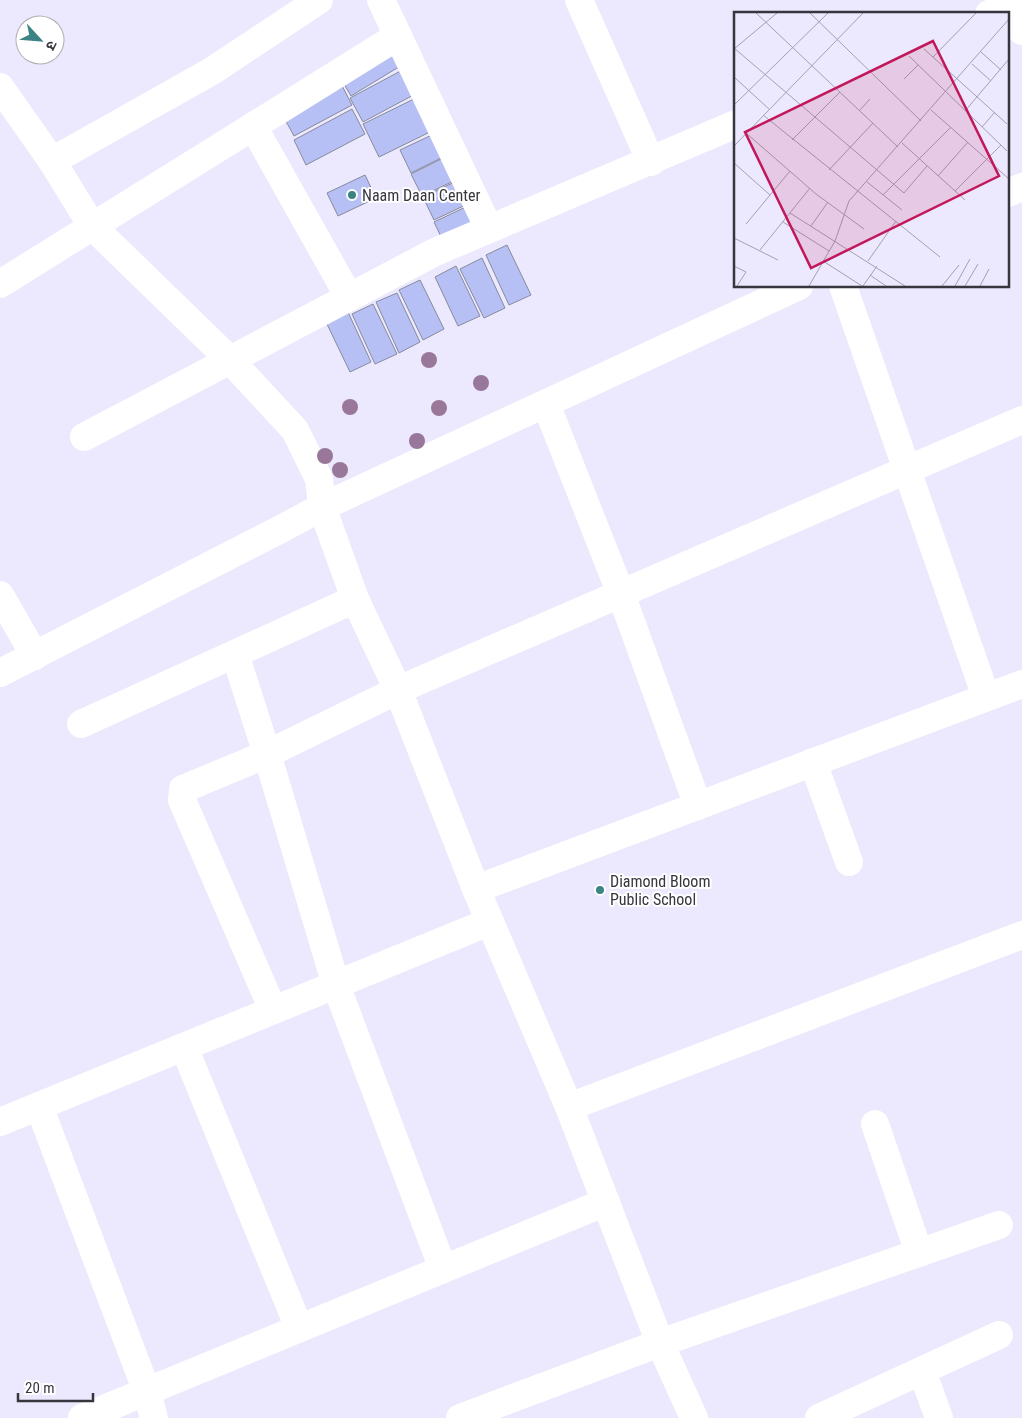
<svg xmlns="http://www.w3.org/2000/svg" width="1022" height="1418" font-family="'Roboto Condensed','Noto Sans Devanagari',sans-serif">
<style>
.building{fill:#b6c0f4;stroke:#878b9d}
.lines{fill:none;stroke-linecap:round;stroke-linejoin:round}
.minor{stroke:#fff;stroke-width:28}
.tree{fill:#98779a}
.poi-dot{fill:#3b8384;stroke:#fff;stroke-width:2}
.labels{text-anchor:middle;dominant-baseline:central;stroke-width:4;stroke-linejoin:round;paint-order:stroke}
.poi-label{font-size:16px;fill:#37353d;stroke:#fff;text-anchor:start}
.inset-road{fill:none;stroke:#a4a0b0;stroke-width:1}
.view{fill:#c2185b;fill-opacity:0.15;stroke:#c2185b;stroke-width:2.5}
.inset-edge{fill:none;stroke:#37353d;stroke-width:2.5}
</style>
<rect width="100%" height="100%" fill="#ece8fd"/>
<!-- building -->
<g class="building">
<polygon points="396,44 407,62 351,96 340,77"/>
<polygon points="408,67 421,91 363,122 350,98"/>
<polygon points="339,80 352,105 294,136 281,112"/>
<polygon points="420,96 436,129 379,157 363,124"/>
<polygon points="352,109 365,134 306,165 294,140"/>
<polygon points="438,132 449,154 411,173 400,150"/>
<polygon points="449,155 460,178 422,196 411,174"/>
<polygon points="365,175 376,198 338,216 327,193"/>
<polygon points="461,179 472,202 434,220 423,197"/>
<polygon points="472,204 483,227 445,245 434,222"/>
<polygon points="507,245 531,295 509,305 486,255"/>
<polygon points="482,258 505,308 484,318 460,269"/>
<polygon points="456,266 480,316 458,326 435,277"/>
<polygon points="420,280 444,329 423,340 399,290"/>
<polygon points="397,293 420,342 399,353 376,302"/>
<polygon points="373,304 397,354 375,364 352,314"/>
<polygon points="348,312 371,362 350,372 326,322"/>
</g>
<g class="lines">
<!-- minor -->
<g class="minor">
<polyline points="381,0 489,229"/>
<polyline points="579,0 651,162"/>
<polyline points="1010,0 1022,31"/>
<polyline points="989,14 1012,4"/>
<polyline points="0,87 52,161 92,226 230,360 295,430 319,479 322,507 355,599 398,690 476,889 569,1107 660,1343 694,1418"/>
<polyline points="253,126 349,297"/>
<polyline points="52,161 212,71 319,0"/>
<polyline points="1008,193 1022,187"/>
<polyline points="0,284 398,36"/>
<polyline points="843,286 986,697"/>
<polyline points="546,404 621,594 698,806"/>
<polyline points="84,437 433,253 736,124"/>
<polyline points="0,595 35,656"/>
<polyline points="235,654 267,754 336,985 443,1269"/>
<polyline points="0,673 281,529 322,507 799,286"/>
<polyline points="81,724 355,599"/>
<polyline points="813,762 849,862"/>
<polyline points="476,889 1022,684"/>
<polyline points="273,1010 182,800 183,789 267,754 398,690 1022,420"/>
<polyline points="184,1047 299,1328"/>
<polyline points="39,1106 147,1392 154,1418"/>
<polyline points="569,1107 1022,935"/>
<polyline points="0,1122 489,922"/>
<polyline points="875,1124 919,1253"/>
<polyline points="922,1371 939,1418"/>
<polyline points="82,1418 606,1202"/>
<polyline points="460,1418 660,1343 999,1225"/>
<polyline points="819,1418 999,1335"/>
</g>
</g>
<!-- trees -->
<g class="tree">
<circle cx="429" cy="360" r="8"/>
<circle cx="481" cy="383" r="8"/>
<circle cx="350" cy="407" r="8"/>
<circle cx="439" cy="408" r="8"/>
<circle cx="417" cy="441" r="8"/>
<circle cx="325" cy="456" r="8"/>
<circle cx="340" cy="470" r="8"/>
</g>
<!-- markers -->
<g class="poi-dot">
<circle cx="352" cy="195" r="5"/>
<circle cx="600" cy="890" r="5"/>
</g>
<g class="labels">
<!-- poi labels -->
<g class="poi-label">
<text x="362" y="195">Naam Daan Center</text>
<text x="610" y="881">Diamond Bloom<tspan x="610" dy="18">Public School</tspan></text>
</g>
</g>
<!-- overview -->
<g transform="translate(734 12)">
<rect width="275" height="275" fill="#ece8fd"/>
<path class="inset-road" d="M22 1 164 135M76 1 187 109M0 36 170 181 193 154M0 37 43 1M190 37 273 112M247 40 267 58M175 44 273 139M199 45 242 1M238 52 257 69M0 65 35 97M170 67 184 53M0 93 94 1M197 98 275 167M125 99 136 87M231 99 275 47M29 103 206 245M248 115 261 100M12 121 82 182 130 217M58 128 106 80M168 131 231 188M0 134 129 1M0 151 36 183M95 158 139 111M204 164 234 130M133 170 168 198M221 179 267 133M149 183 217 115M56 201 171 274M49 210 95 239M12 212 56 159M77 214 94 190M0 226 44 248M26 238 76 176M89 249 128 274M134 249 162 209M0 254 12 260 3 274M136 263 152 274M75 274 101 229 115 189 275 7M129 274 143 254M208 274 225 253M221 274 236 247M231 274 244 252M246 274 255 257"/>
<path class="view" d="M199 29 265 164 77 256 11 120Z"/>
<rect width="275" height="275" class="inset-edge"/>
</g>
<!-- north arrow -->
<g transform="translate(40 40) rotate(116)"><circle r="24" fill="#ffffff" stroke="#afaeb1"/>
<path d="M0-4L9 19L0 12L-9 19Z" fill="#3b8384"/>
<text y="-8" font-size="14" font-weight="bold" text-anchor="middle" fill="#37353d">उ</text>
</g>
<!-- scale -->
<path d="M18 1393v8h75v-8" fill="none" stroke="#37353d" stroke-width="2.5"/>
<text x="25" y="1393" font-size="15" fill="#37353d" stroke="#ffffff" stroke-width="4" paint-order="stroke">20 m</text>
</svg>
